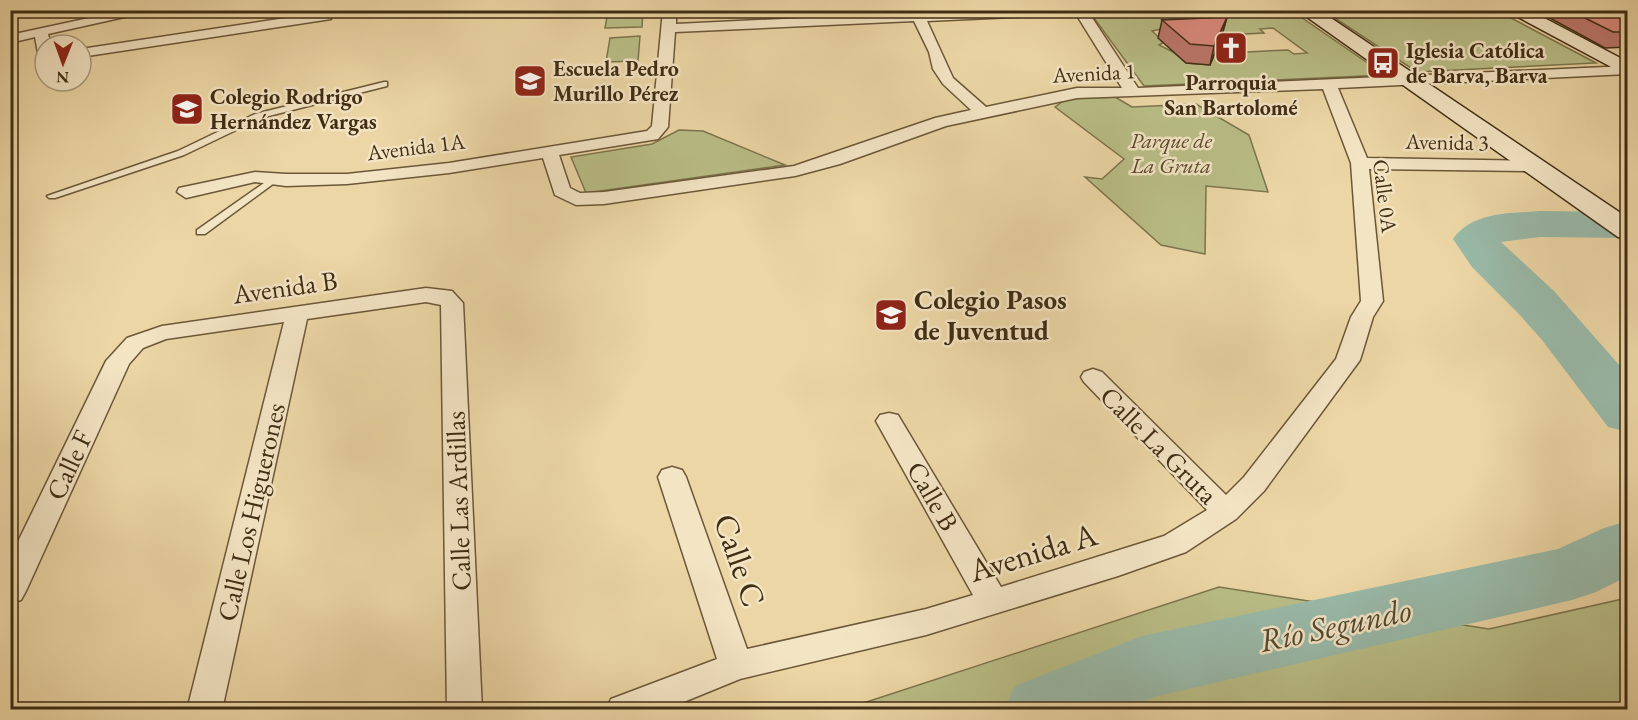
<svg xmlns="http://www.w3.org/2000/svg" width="1638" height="720" font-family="'EB Garamond',serif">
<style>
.green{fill:#b9bd86;stroke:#7c754d;stroke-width:1.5;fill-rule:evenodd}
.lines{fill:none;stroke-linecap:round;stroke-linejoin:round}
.river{fill:#99b9a8;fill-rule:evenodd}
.service-casing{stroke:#6b5738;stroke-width:3}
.minor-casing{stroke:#6b5738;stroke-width:3}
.secondary-casing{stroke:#402d14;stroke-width:3}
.service{fill:#f3e4c4;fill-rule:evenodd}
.minor{fill:#f3e4c4;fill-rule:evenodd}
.secondary{fill:#f3e4c4;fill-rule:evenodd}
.wall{fill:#bc776c;stroke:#402d14;stroke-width:1.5}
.shaded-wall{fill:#996158;stroke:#402d14;stroke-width:1.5}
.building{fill:#db8a7e;stroke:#402d14;stroke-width:1.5}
.labels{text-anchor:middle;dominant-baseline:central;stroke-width:5;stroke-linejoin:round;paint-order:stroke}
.far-poi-label{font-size:22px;font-weight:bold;fill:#402d14;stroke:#f3e4c4;text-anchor:start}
.far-street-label{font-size:22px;fill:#402d14;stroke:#f3e4c4}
.far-park-label{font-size:22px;font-style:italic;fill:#584a2b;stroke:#f3e4c4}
.street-label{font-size:27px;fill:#402d14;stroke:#f3e4c4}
.poi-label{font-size:27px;font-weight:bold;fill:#402d14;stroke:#f3e4c4;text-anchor:start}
.near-street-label{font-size:33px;fill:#402d14;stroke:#f3e4c4}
.near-water-label{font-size:33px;font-style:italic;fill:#524932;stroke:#f3e4c4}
</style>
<rect width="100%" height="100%" fill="#ecd6a5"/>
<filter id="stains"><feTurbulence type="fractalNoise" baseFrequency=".00333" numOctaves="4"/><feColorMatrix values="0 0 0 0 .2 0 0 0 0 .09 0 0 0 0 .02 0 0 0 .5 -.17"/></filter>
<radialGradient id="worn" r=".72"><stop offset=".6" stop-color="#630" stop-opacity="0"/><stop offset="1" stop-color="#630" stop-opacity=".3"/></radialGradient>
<!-- green -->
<g class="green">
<path d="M1180 10 1292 11 1385 75 1144 86 1091 14ZM1166 28 1182 37 1264 33 1260 29 1273 28 1307 53 1294 54 1288 50 1203 54 1210 65 1186 63 1173 52 1159 45 1164 42 1152 31Z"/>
<polygon points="608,11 643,11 642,27 605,28"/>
<polygon points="1324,11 1498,11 1596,63 1417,72"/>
<polygon points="640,36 638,61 606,62 610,38"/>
<polygon points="1115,97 1132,107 1196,104 1249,135 1268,192 1206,186 1205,254 1161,245 1085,177 1102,179 1124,159 1055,107 1066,99"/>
<polygon points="679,130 703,131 785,165 586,193 571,157 652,144"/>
<polygon points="1219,587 1489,629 1627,598 1627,709 845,709"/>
</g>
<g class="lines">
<!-- river -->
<g class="river">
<path d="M1540 211 1628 212V238L1540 237 1501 242 1554 291 1628 375V432L1608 427 1542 340 1518 313 1472 267 1453 239C1473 211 1509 214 1540 211Z"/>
<polygon points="1628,521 1628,576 1596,592 1572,600 1154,697 1127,710 1004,710 1015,686 1142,636 1558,549 1604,528"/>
</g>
<!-- service casing -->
<g class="service-casing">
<g id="service">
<polygon points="384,82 387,82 387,86 261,118 184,155 55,198 49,198 47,196 178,151 255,114"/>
<polygon points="274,176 277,177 277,181 205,234 197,234 197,230"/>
</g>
</g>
<!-- minor casing -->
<g class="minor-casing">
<g id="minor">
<polygon points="126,10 156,10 48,34 51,45 45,45 45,57 38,53 35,37 10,43 10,35"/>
<path d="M663 10H676V24L910 13 909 10 923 13 1087 10 1138 88 1628 66V74L1338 88 1367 158 1534 161 1543 166 1534 171 1369 169 1383 301 1373 317 1360 360 1264 491 1236 519 1186 552 1118 576 926 635 740 679 664 710H606L611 699 717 659 658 477 662 470 672 467 682 470 686 477 747 649 926 609 973 595 876 421 880 415 889 413 898 415 1001 587 1164 536 1207 510 1084 382 1081 377 1084 372 1093 369 1102 372 1226 495 1244 477 1336 359 1351 317 1361 301 1351 163 1323 89 1077 98 946 126 840 164 795 176 604 204 576 205 555 195 543 158 449 173 347 184 286 186 255 182 186 198 177 192 179 188 255 172 286 174H347L449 163 647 131 652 126ZM1076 14 1122 88H1077L986 107 953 78 927 21ZM914 21 929 52 933 69 943 84 971 110 935 118 794 166 604 192 580 193 570 188 559 155 658 139 668 127 675 32Z"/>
<polygon points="326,12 331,13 331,19 81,57 81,49"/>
<polygon points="426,288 452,291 463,303 482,710 447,710 441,305 426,302 307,319 222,710 187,710 284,322 166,339 143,348 129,364 26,591 21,600 10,603 10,558 106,361 127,338 162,326"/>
</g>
</g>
<!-- secondary casing -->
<g class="secondary-casing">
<g id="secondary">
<polygon points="1297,10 1319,10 1628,218 1628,239 1618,237"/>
<polygon points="1505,10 1529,10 1628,62 1628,76"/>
</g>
</g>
<!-- service -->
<use href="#service" class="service"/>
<!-- minor -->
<use href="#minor" class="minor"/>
<!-- secondary -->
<use href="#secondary" class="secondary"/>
</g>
<!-- wall -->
<g class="wall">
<polygon points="1535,10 1628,10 1628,47 1605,48"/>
<polygon points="1227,17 1222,35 1210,65 1186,63 1158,38 1162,20"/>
</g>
<!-- shaded-wall -->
<polygon class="shaded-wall" points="1227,17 1222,35 1210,65 1214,46"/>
<!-- building -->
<g class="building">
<polygon points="1569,10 1628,10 1628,32 1613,32"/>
<polygon points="1227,17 1214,46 1190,44 1162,20"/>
</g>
<!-- icons -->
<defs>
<g id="church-square" transform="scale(1.725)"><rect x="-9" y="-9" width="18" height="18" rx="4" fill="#8f2418" stroke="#f3e4c4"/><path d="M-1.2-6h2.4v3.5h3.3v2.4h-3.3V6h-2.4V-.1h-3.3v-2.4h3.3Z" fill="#fff"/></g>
<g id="bus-square" transform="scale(1.725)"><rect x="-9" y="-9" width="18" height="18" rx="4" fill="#8f2418" stroke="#f3e4c4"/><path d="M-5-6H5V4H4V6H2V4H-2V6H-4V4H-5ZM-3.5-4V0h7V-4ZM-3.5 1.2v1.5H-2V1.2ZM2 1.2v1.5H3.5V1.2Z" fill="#fff"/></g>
<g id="school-square" transform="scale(1.725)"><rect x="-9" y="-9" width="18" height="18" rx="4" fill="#8f2418" stroke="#f3e4c4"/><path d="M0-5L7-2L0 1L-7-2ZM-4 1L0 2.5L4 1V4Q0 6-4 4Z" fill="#fff"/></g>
<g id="university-square" transform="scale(1.725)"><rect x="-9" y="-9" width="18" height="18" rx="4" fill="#8f2418" stroke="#f3e4c4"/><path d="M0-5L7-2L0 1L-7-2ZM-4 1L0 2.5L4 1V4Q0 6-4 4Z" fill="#fff"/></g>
</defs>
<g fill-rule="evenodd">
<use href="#church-square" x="1231" y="48"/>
<use href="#bus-square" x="1383" y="63"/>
<use href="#school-square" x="530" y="81"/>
<use href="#university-square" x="187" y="109"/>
<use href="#university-square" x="891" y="315"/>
</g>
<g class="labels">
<!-- far-poi labels -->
<g class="far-poi-label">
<text x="1406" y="50">Iglesia Católica<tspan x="1406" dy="25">de Barva, Barva</tspan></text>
<text x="553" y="68">Escuela Pedro<tspan x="553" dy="25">Murillo Pérez</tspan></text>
<text x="1231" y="82" text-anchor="middle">Parroquia<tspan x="1231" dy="25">San Bartolomé</tspan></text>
<text x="210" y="96">Colegio Rodrigo<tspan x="210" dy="25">Hernández Vargas</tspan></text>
</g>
<!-- far-street labels -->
<g class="far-street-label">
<text transform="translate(1094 73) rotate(-3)">Avenida 1</text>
<text transform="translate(1447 142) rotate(1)">Avenida 3</text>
<text transform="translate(416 147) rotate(-7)">Avenida 1A</text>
<text transform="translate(1385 196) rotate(83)">Calle 0A</text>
</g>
<!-- far-park labels -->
<g class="far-park-label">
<text x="1171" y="140">Parque de<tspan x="1171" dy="25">La Gruta</tspan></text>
</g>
<!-- street labels -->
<g class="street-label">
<text transform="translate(285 287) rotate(-8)">Avenida B</text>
<text transform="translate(1159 445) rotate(45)">Calle La Gruta</text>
<text transform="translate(69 465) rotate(-65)">Calle F</text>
<text transform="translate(933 496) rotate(60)">Calle B</text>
<text transform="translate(458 501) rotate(-92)">Calle Las Ardillas</text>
<text transform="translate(251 512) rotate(-77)">Calle Los Higuerones</text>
</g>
<!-- poi labels -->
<g class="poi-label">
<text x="914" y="299">Colegio Pasos<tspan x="914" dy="31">de Juventud</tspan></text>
</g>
<!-- near-street labels -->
<g class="near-street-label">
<text transform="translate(1033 552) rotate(-17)">Avenida A</text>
<text transform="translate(740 560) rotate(71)">Calle C</text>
</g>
<!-- near-water labels -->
<g class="near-water-label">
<text transform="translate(1335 625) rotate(-12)">Río Segundo</text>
</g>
</g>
<!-- margin -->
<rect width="1638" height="720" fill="none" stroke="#ecd6a5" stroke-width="36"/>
<rect x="12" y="12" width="1614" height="696" fill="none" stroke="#402d14" stroke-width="3"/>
<rect x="18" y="18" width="1602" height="684" fill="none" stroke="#402d14" stroke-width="1.5"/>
<!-- north arrow -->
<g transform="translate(63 63) rotate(181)"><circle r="28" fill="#f3e4c4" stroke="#ab9b7e" stroke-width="1.5"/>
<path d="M0-4.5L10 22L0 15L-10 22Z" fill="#8f2418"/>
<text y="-9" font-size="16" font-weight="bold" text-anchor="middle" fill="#402d14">N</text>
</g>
<rect width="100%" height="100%" filter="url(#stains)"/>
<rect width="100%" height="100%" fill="url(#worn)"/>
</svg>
